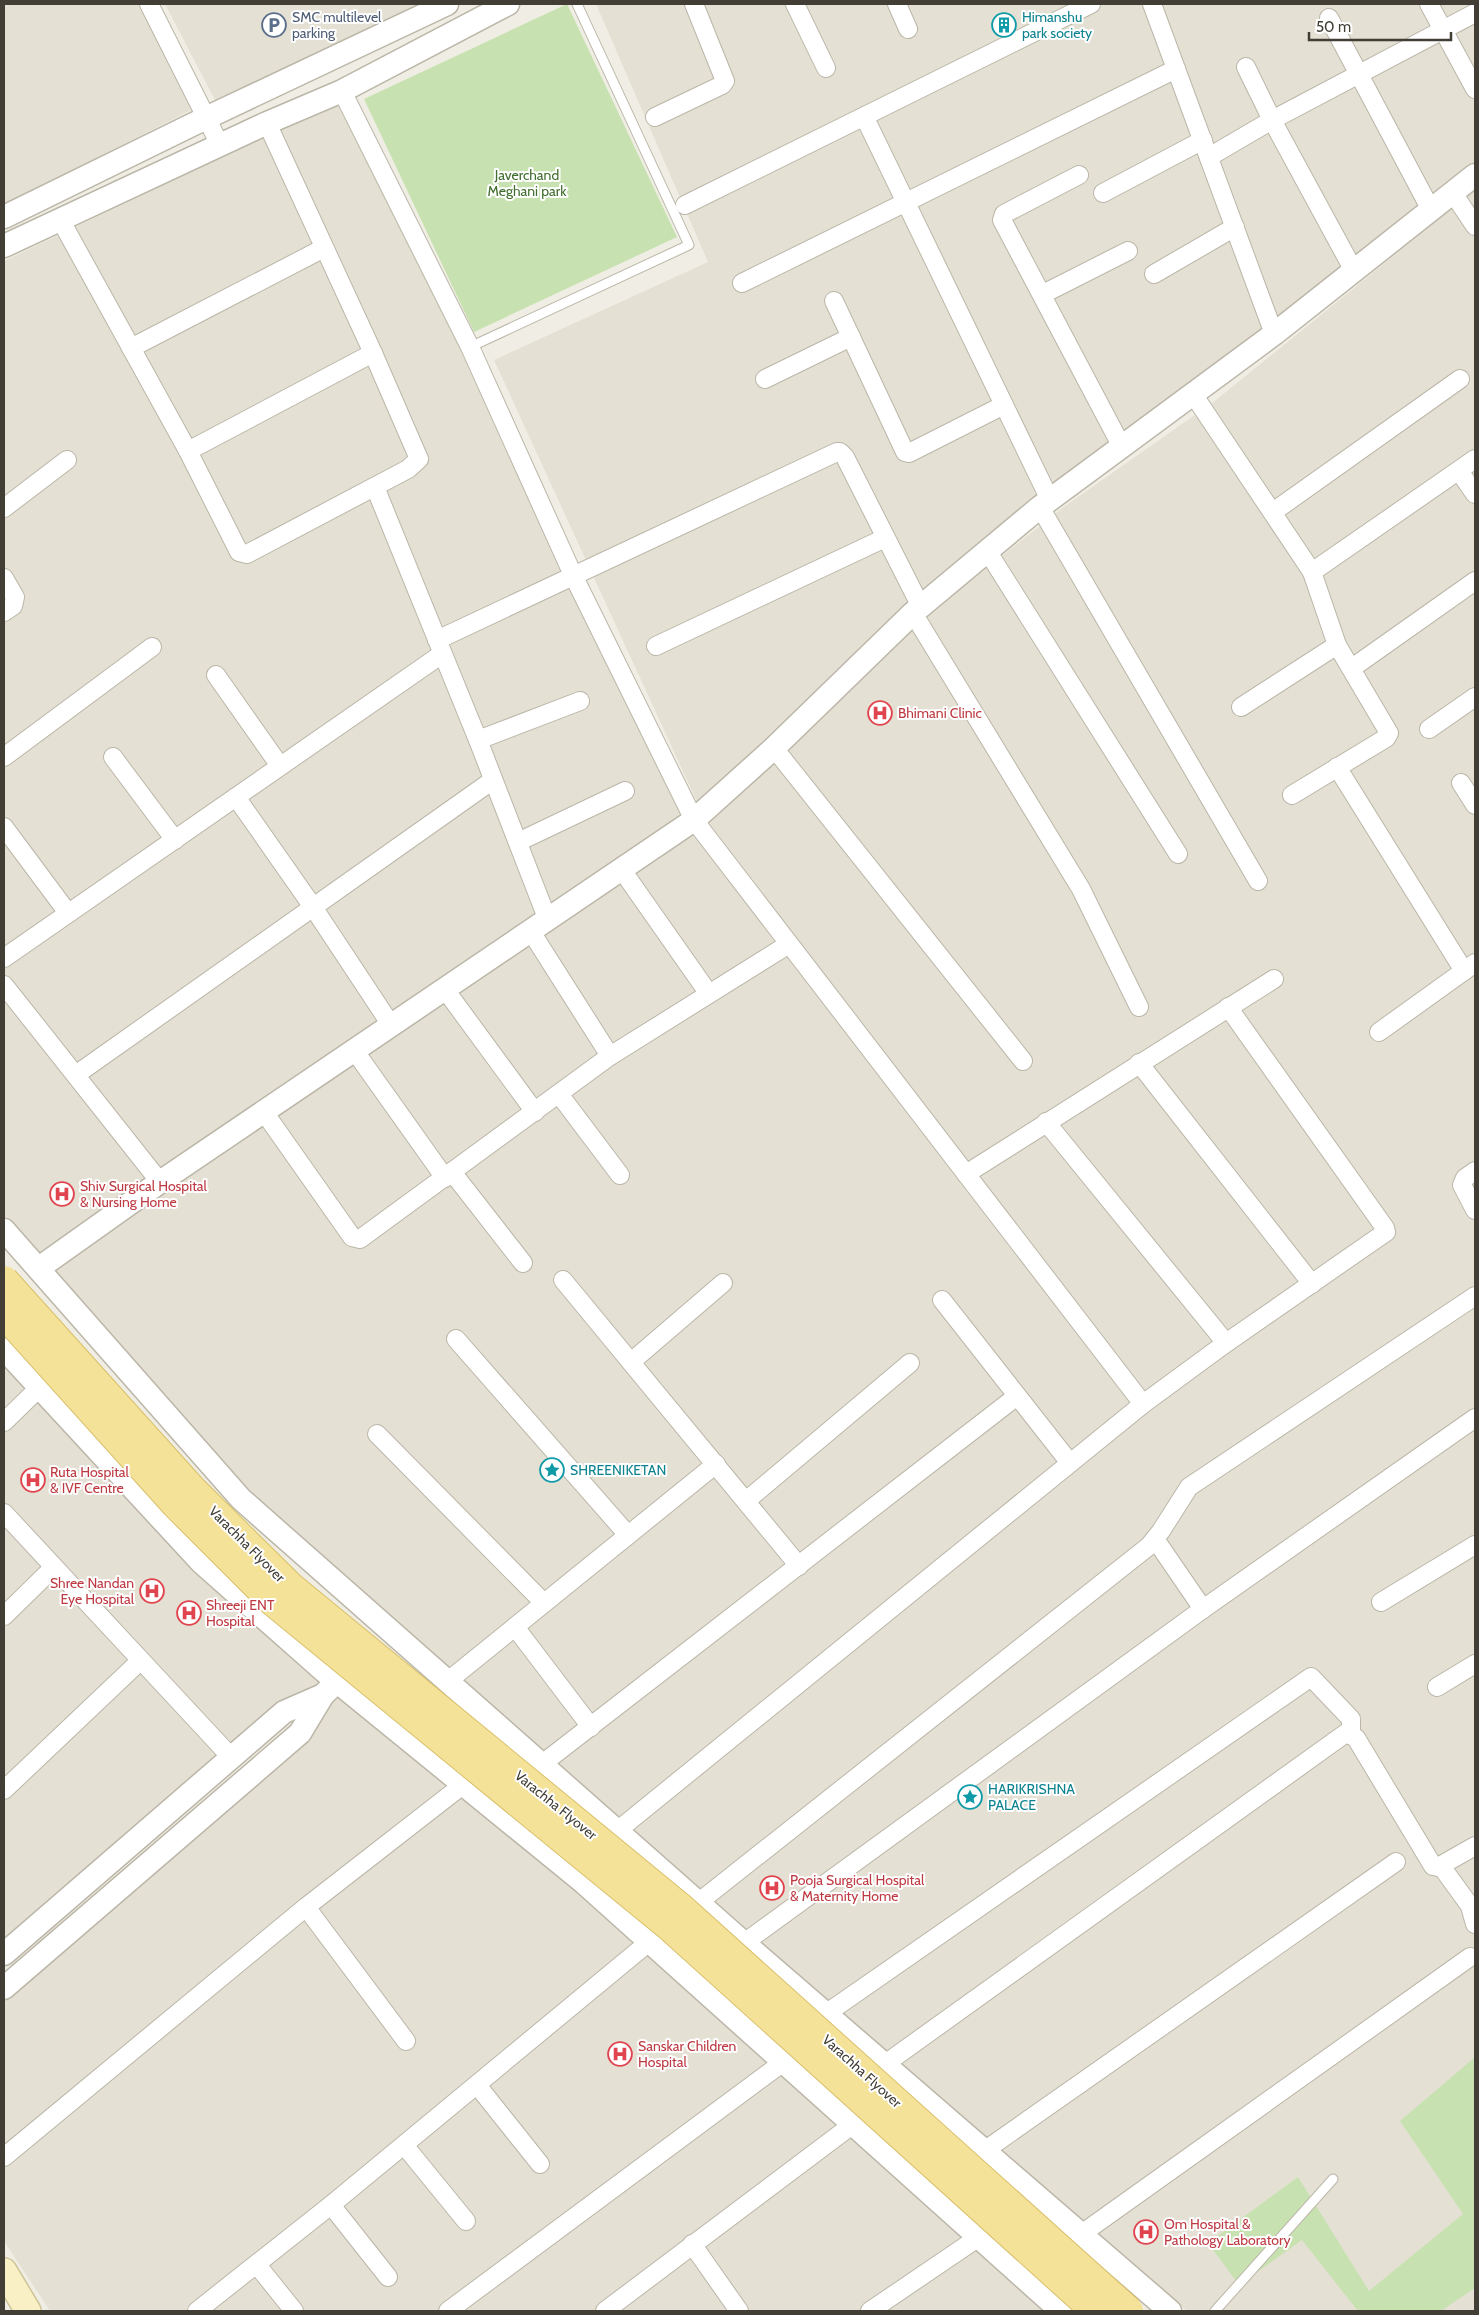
<svg xmlns="http://www.w3.org/2000/svg" width="1479" height="2315" font-family="Cabin,sans-serif">
<style>
.residential{fill:#e4e0d3}
.green{fill:#c7e2b0}
.lines{fill:none;stroke-linecap:round;stroke-linejoin:round}
.service-casing{stroke:#bbb6a8;stroke-width:11}
.minor-casing{stroke:#bbb6a8;stroke-width:20}
.tertiary-casing{stroke:#bbb6a8;stroke-width:25}
.secondary-casing{stroke:#cdc397;stroke-width:28}
.service{stroke:#fff;stroke-width:9}
.minor{stroke:#fff;stroke-width:18}
.tertiary{stroke:#fff;stroke-width:22}
.secondary{stroke:#f9f1c5;stroke-width:25}
.primary-bridge-casing{stroke:#d8c06b;stroke-width:30;stroke-linecap:butt}
.primary-bridge{stroke:#f5e299;stroke-width:28}
.labels{text-anchor:middle;dominant-baseline:central;stroke-width:4;stroke-linejoin:round;paint-order:stroke}
.service-label{font-size:14px;fill:#4e5e75;stroke:#fff;text-anchor:start}
.culture-label{font-size:14px;fill:#0d838f;stroke:#fff;text-anchor:start}
.park-label{font-size:14px;fill:#416e2e;stroke:#fff}
.health-label{font-size:14px;fill:#be3a42;stroke:#fff;text-anchor:start}
.street-label{font-size:14px;fill:#423e35;stroke:#fff}
</style>
<rect width="100%" height="100%" fill="#f0eee4"/>
<!-- residential -->
<g class="residential">
<polygon points="4,4 143,4 195,108 4,205"/>
<polygon points="165,4 421,4 215,100"/>
<polygon points="596,4 1475,4 1475,163 1336,275 698,804 494,360 708,262"/>
<polygon points="338,106 463,351 564,572 681,816 39,1256 4,1217 4,261 241,148"/>
<polygon points="1475,190 1475,2311 1187,2311 1104,2239 1001,2155 246,1495 49,1270 798,739 934,610 1061,509 1216,400"/>
<polygon points="4,1358 323,1684 4,1947"/>
<polygon points="337,1688 463,1790 1054,2311 50,2311 4,2241 4,2000 308,1736"/>
</g>
<!-- green -->
<g class="green">
<polygon points="567,4 677,237 474,332 364,99"/>
<polygon points="1474,2058 1475,2288 1441,2311 1358,2311 1302,2240 1239,2285 1208,2243 1298,2177 1369,2291 1463,2214 1400,2121"/>
</g>
<g class="lines">
<!-- service casing -->
<g class="service-casing">
<g id="service">
<polyline points="470,347 689,245 577,4"/>
<polyline points="1215,2311 1333,2179"/>
</g>
</g>
<!-- minor casing -->
<g class="minor-casing">
<g id="minor">
<polyline points="149,4 220,145"/>
<polyline points="795,4 826,68"/>
<polyline points="897,4 908,29"/>
<polyline points="1152,4 1274,334"/>
<polyline points="1429,4 1475,89"/>
<polyline points="1329,18 1431,210"/>
<polyline points="1246,67 1272,120 1354,271"/>
<polyline points="342,91 470,347 573,575 694,820 1143,1404"/>
<polyline points="655,117 722,85 725,81 694,4"/>
<polyline points="865,118 1050,500"/>
<polyline points="1209,157 1272,120 1475,13"/>
<polyline points="1079,175 1004,214 1002,220 1122,447"/>
<polyline points="1103,193 1203,140"/>
<polyline points="1453,193 1475,226"/>
<polyline points="685,205 1091,4"/>
<polyline points="60,219 188,451 239,552 247,554 408,469 419,459 373,353 267,123"/>
<polyline points="1154,274 1235,227"/>
<polyline points="742,283 1176,69"/>
<polyline points="1043,294 1128,251"/>
<polyline points="834,301 905,452 909,453 1004,405"/>
<polyline points="131,348 324,248"/>
<polyline points="765,379 851,337"/>
<polyline points="1193,394 1312,572 1337,645 1389,733 1386,738 1292,795"/>
<polyline points="188,451 373,353"/>
<polyline points="1459,471 1475,494"/>
<polyline points="375,487 478,740 547,918"/>
<polyline points="1040,507 1258,881"/>
<polyline points="4,508 67,460"/>
<polyline points="1273,512 1460,379"/>
<polyline points="988,552 1178,854"/>
<polyline points="1312,572 1475,459"/>
<polyline points="4,578 15,597 13,606 4,612"/>
<polyline points="913,613 1081,889 1139,1007"/>
<polyline points="437,640 837,452 840,452 845,457 921,607"/>
<polyline points="656,646 885,538"/>
<polyline points="1352,668 1475,581"/>
<polyline points="216,675 280,766"/>
<polyline points="1241,707 1337,645"/>
<polyline points="1429,729 1475,697"/>
<polyline points="478,740 580,701"/>
<polyline points="774,748 1023,1061"/>
<polyline points="4,757 152,647"/>
<polyline points="113,757 175,840"/>
<polyline points="1337,767 1464,971"/>
<polyline points="1461,783 1475,805"/>
<polyline points="236,797 313,907 391,1025"/>
<polyline points="4,827 68,913"/>
<polyline points="518,842 625,791"/>
<polyline points="622,870 709,994"/>
<polyline points="530,930 610,1056"/>
<polyline points="4,958 442,654"/>
<polyline points="4,985 160,1182"/>
<polyline points="444,988 535,1112"/>
<polyline points="1379,1032 1475,963"/>
<polyline points="354,1050 445,1178"/>
<polyline points="1139,1063 1312,1284"/>
<polyline points="77,1074 493,780"/>
<polyline points="559,1094 620,1175"/>
<polyline points="264,1112 352,1237 360,1239 610,1056 789,944"/>
<polyline points="1046,1122 1226,1343"/>
<polyline points="1475,1171 1465,1178 1462,1185 1475,1210"/>
<polyline points="452,1172 523,1263"/>
<polyline points="966,1174 1274,979"/>
<polyline points="563,1280 799,1566"/>
<polyline points="942,1300 1070,1463"/>
<polyline points="456,1339 628,1535"/>
<polyline points="631,1362 723,1283"/>
<polyline points="4,1422 39,1388"/>
<polyline points="377,1434 544,1603"/>
<polyline points="746,1501 910,1363"/>
<polyline points="4,1513 231,1757"/>
<polyline points="1155,1539 1203,1609"/>
<polyline points="1381,1602 1475,1545"/>
<polyline points="4,1616 53,1568"/>
<polyline points="515,1627 591,1727"/>
<polyline points="448,1681 716,1464"/>
<polyline points="1437,1687 1475,1664"/>
<polyline points="542,1764 1017,1396"/>
<polyline points="4,1790 140,1661"/>
<polyline points="617,1831 1143,1404 1226,1343 1386,1232 1385,1228 1228,1007"/>
<polyline points="1441,1866 1470,1906 1475,1924"/>
<polyline points="699,1902 1149,1546 1161,1531 1189,1487 1475,1296"/>
<polyline points="306,1907 406,2041"/>
<polyline points="744,1943 1203,1609 1475,1418"/>
<polyline points="818,2022 827,2013 1311,1677 1351,1719 1351,1734"/>
<polyline points="885,2064 1346,1733 1356,1738 1433,1866 1438,1867 1475,1846"/>
<polyline points="477,2085 540,2164"/>
<polyline points="404,2145 466,2221"/>
<polyline points="984,2151 1396,1862"/>
<polyline points="4,2157 306,1907 464,1784"/>
<polyline points="331,2205 388,2277"/>
<polyline points="1080,2235 1470,1957"/>
<polyline points="692,2244 739,2311"/>
<polyline points="257,2265 294,2311"/>
<polyline points="197,2311 331,2205 649,1942"/>
<polyline points="448,2311 782,2063 791,2053"/>
<polyline points="605,2311 852,2125"/>
<polyline points="870,2311 979,2237"/>
</g>
</g>
<!-- tertiary casing -->
<g class="tertiary-casing">
<g id="tertiary">
<polyline points="4,217 206,118 447,4"/>
<polyline points="4,246 267,123 342,91 508,4"/>
<polyline points="4,1230 241,1499 744,1943 1170,2311"/>
<polyline points="39,1268 160,1182 694,820 774,748 913,613 1040,507 1274,334 1475,175"/>
<polyline points="4,1349 202,1563 324,1671 583,1882 1061,2311"/>
<polyline points="4,1954 284,1712 323,1695"/>
<polyline points="4,1988 300,1733 323,1695 347,1672"/>
</g>
</g>
<!-- secondary casing -->
<g class="secondary-casing">
<polyline id="secondary" points="4,2271 28,2311"/>
</g>
<!-- service -->
<use href="#service" class="service"/>
<!-- minor -->
<use href="#minor" class="minor"/>
<!-- tertiary -->
<use href="#tertiary" class="tertiary"/>
<!-- secondary -->
<use href="#secondary" class="secondary"/>
<!-- primary-bridge casing -->
<g class="primary-bridge-casing">
<g id="primary-bridge">
<polyline points="4,1280 194,1491 290,1586 679,1906 1129,2311"/>
<polyline points="4,1314 175,1504 273,1602 672,1929 1095,2311"/>
</g>
</g>
<!-- primary-bridge -->
<use href="#primary-bridge" class="primary-bridge"/>
</g>
<!-- icons -->
<defs>
<g id="parking-ring" transform="scale(1.25)"><circle r="9.5" fill="#fff" stroke="#5c6f8a" stroke-width="1.5"/><path d="M-3.5-5.5H1a3.5 3.5 0 0 1 0 7H-1V5.5H-3.5ZM-1-3.4V-.6H.8a1.4 1.4 0 0 0 0-2.8Z" fill="#5c6f8a"/></g>
<g id="building-ring" transform="scale(1.25)"><circle r="9.5" fill="#fff" stroke="#0f9aa8" stroke-width="1.5"/><path d="M-4-6H4V6H1V3H-1V6H-4ZM-2.5-4.3h1.7v1.8h-1.7ZM.8-4.3h1.7v1.8H.8ZM-2.5-1h1.7V.8h-1.7ZM.8-1h1.7V.8H.8Z" fill="#0f9aa8"/></g>
<g id="hospital-ring" transform="scale(1.25)"><circle r="9.5" fill="#fff" stroke="#e0444e" stroke-width="1.5"/><path d="M-5-5h3v3.5h4V-5h3V5h-3V1.5h-4V5h-3Z" fill="#e0444e"/></g>
<g id="sight-ring" transform="scale(1.25)"><circle r="9.5" fill="#fff" stroke="#0f9aa8" stroke-width="1.5"/><path d="M0-6L1.8-2.2L6-1.7L2.9 1.2L3.7 5.4L0 3.3L-3.7 5.4L-2.9 1.2L-6-1.7L-1.8-2.2Z" fill="#0f9aa8"/></g>
</defs>
<g fill-rule="evenodd">
<use href="#parking-ring" x="274" y="25"/>
<use href="#building-ring" x="1004" y="25"/>
<use href="#hospital-ring" x="880" y="713"/>
<use href="#hospital-ring" x="62" y="1194"/>
<use href="#sight-ring" x="552" y="1470"/>
<use href="#hospital-ring" x="33" y="1480"/>
<use href="#hospital-ring" x="152" y="1591"/>
<use href="#hospital-ring" x="189" y="1613"/>
<use href="#sight-ring" x="970" y="1797"/>
<use href="#hospital-ring" x="772" y="1888"/>
<use href="#hospital-ring" x="620" y="2054"/>
<use href="#hospital-ring" x="1146" y="2232"/>
</g>
<g class="labels">
<!-- service labels -->
<g class="service-label">
<text x="292" y="17">SMC multilevel<tspan x="292" dy="16">parking</tspan></text>
</g>
<!-- culture labels -->
<g class="culture-label">
<text x="1022" y="17">Himanshu<tspan x="1022" dy="16">park society</tspan></text>
<text x="570" y="1470">SHREENIKETAN</text>
<text x="988" y="1789">HARIKRISHNA<tspan x="988" dy="16">PALACE</tspan></text>
</g>
<!-- park labels -->
<g class="park-label">
<text x="527" y="175">Javerchand<tspan x="527" dy="16">Meghani park</tspan></text>
</g>
<!-- health labels -->
<g class="health-label">
<text x="898" y="713">Bhimani Clinic</text>
<text x="80" y="1186">Shiv Surgical Hospital<tspan x="80" dy="16">&amp; Nursing Home</tspan></text>
<text x="50" y="1472">Ruta Hospital<tspan x="50" dy="16">&amp; IVF Centre</tspan></text>
<text x="134" y="1583" text-anchor="end">Shree Nandan<tspan x="134" dy="16">Eye Hospital</tspan></text>
<text x="206" y="1605">Shreeji ENT<tspan x="206" dy="16">Hospital</tspan></text>
<text x="790" y="1880">Pooja Surgical Hospital<tspan x="790" dy="16">&amp; Maternity Home</tspan></text>
<text x="638" y="2046">Sanskar Children<tspan x="638" dy="16">Hospital</tspan></text>
<text x="1164" y="2224">Om Hospital &amp;<tspan x="1164" dy="16">Pathology Laboratory</tspan></text>
</g>
<!-- street labels -->
<g class="street-label">
<text transform="translate(247 1544) rotate(45)">Varachha Flyover</text>
<text transform="translate(556 1805) rotate(39)">Varachha Flyover</text>
<text transform="translate(862 2071) rotate(42)">Varachha Flyover</text>
</g>
</g>
<!-- border -->
<rect width="1479" height="2315" fill="none" stroke="#423e35" stroke-width="10"/>
<!-- scale -->
<path d="M1309 32v8h142v-8" fill="none" stroke="#423e35" stroke-width="2.5"/>
<text x="1316" y="32" font-size="15" fill="#423e35" stroke="#ffffff" stroke-width="4" paint-order="stroke">50 m</text>
</svg>
